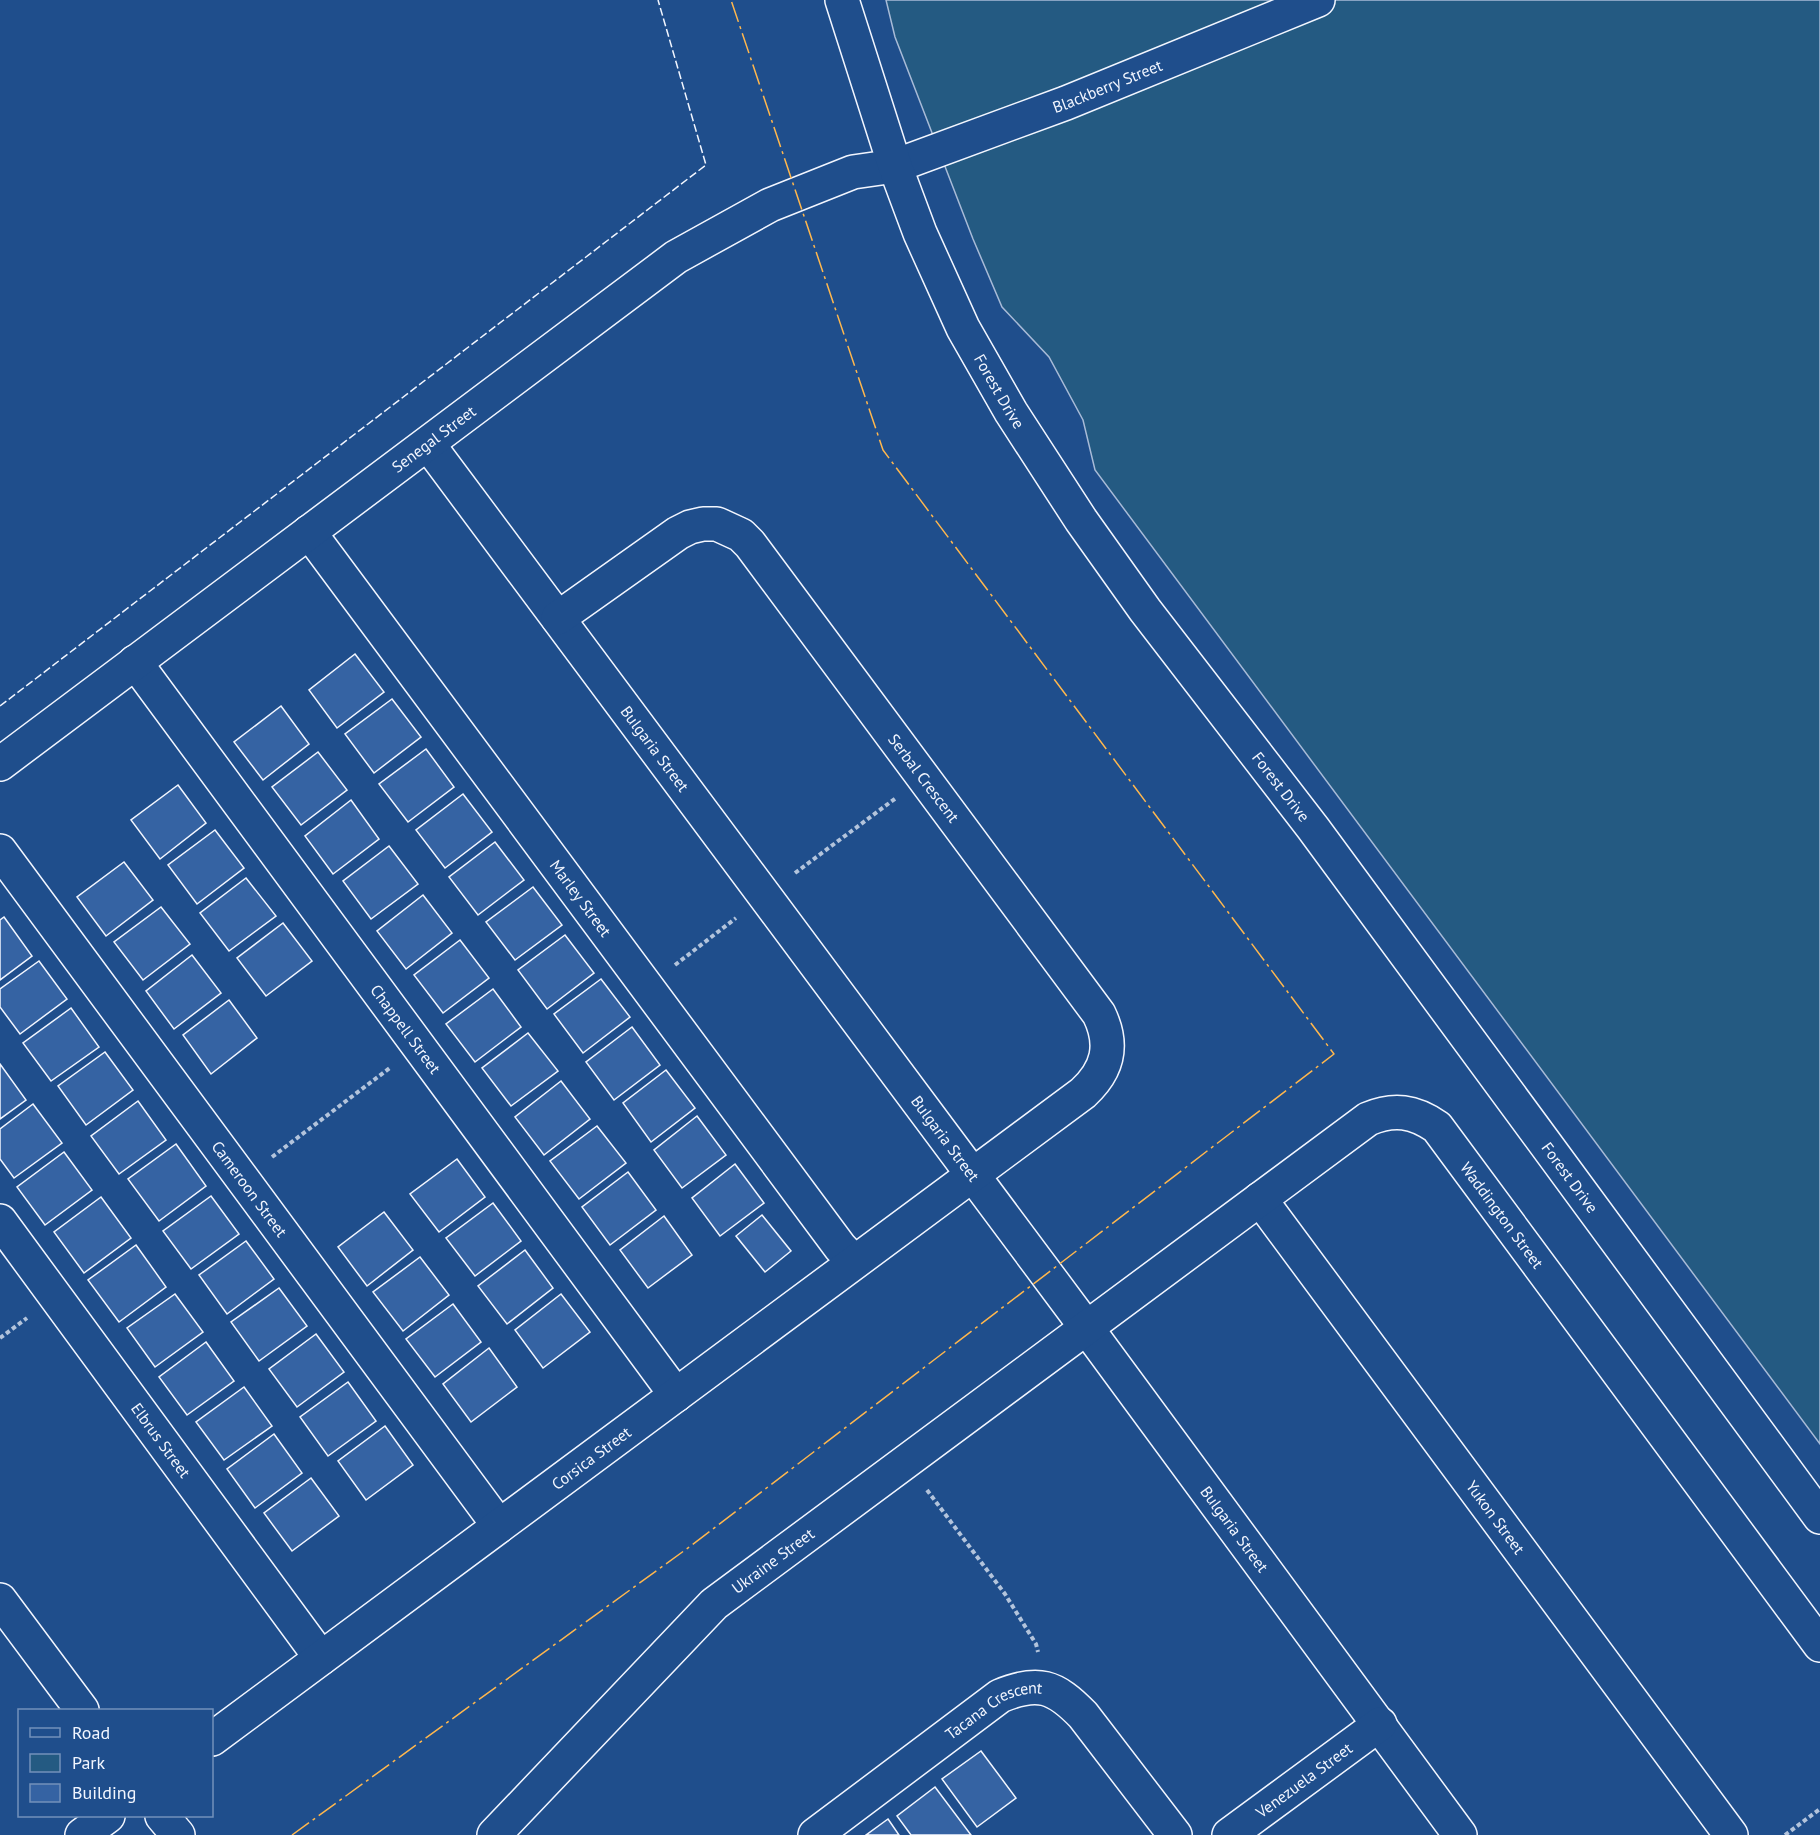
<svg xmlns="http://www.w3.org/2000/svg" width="1820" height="1835" font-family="'PT Sans',sans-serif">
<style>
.green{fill:#245a82;stroke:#a8bbd7;stroke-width:1.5}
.building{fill:#3563a3;stroke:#f2f6ff;stroke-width:1.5}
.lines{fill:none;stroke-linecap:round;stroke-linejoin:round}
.street-casing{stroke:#f2f6ff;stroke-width:36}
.secondary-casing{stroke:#f2f6ff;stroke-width:36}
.path{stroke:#b3c4dc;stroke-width:4;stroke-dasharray:4.5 3;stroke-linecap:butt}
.street{stroke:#1f4e8c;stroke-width:33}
.secondary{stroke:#1f4e8c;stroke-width:33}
.fence{stroke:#f2f6ff;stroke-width:1.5;stroke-dasharray:8 3;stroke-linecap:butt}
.power{stroke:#ffb74d;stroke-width:1.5;stroke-dasharray:21 4.5 3 4.5;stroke-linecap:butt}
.labels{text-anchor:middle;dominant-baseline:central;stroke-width:4.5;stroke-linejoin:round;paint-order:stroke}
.street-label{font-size:16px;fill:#f2f6ff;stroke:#1f4e8c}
</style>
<rect width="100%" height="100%" fill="#1f4e8c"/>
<!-- green -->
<polygon class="green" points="886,0 1820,0 1820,1444 1095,470 1083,420 1049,357 1002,307 973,239 895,37"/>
<!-- building -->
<g class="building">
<polygon points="355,654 384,692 337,728 309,690"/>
<polygon points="392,699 421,737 374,773 345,734"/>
<polygon points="281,706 309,744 263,780 234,742"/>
<polygon points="426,749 454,787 408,822 379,784"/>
<polygon points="318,752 347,790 301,825 272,787"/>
<polygon points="178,785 206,823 160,859 131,820"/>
<polygon points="463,794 492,832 445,868 416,830"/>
<polygon points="351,800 379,839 333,874 305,836"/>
<polygon points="215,830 244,868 197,904 168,865"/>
<polygon points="495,842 524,880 478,915 449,877"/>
<polygon points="389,846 418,884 371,919 343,881"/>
<polygon points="124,862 153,900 106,936 77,897"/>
<polygon points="246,878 276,916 229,951 200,913"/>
<polygon points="533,887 562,925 515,960 486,922"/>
<polygon points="423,895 452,933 406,969 377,931"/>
<polygon points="161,907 190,944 143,980 114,942"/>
<polygon points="4,917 32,956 0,980 0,920"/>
<polygon points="283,923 312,961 266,996 237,958"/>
<polygon points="565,935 594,973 547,1009 518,970"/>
<polygon points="460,940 489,978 443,1013 414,975"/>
<polygon points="192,955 221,993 174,1029 146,991"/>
<polygon points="39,961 67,999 20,1034 0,1007 0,989"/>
<polygon points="601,979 630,1017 583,1053 554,1014"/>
<polygon points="493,989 521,1027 475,1062 446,1024"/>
<polygon points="229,1000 257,1038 211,1074 183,1035"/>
<polygon points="71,1008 99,1047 51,1081 23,1043"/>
<polygon points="632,1027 660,1065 614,1100 586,1062"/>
<polygon points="528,1033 558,1071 511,1106 482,1068"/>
<polygon points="105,1052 133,1090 86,1125 58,1086"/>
<polygon points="0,1064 26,1100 0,1119"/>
<polygon points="666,1070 695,1108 651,1142 623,1103"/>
<polygon points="561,1081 590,1119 544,1155 515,1117"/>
<polygon points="138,1101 166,1140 119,1174 91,1136"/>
<polygon points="33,1104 62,1143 14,1178 0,1159 0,1129"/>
<polygon points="697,1116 726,1155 682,1188 654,1150"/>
<polygon points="597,1126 626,1163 579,1199 550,1161"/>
<polygon points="176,1144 206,1186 159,1221 128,1179"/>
<polygon points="64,1152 92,1190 45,1225 17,1187"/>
<polygon points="457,1159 485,1197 439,1232 410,1194"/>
<polygon points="735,1164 764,1203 720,1236 692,1198"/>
<polygon points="628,1172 656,1210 610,1245 582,1207"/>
<polygon points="211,1196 239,1234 191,1269 163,1231"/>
<polygon points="101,1197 131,1238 84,1273 54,1232"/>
<polygon points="493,1203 521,1241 475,1276 446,1238"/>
<polygon points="384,1212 413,1250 367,1286 338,1247"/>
<polygon points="762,1215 791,1251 765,1272 736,1236"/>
<polygon points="664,1216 692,1255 648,1288 620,1250"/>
<polygon points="246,1241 274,1279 227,1314 199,1275"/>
<polygon points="136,1245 166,1287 119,1322 88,1280"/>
<polygon points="525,1250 553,1288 507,1324 478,1286"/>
<polygon points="420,1257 449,1295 403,1331 373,1292"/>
<polygon points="279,1288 307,1326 259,1361 231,1322"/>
<polygon points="175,1294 203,1332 155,1367 127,1328"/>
<polygon points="561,1294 590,1332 543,1368 515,1330"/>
<polygon points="453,1304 481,1342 435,1377 406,1339"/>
<polygon points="316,1334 344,1372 297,1407 269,1369"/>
<polygon points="206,1342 234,1381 187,1415 159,1377"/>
<polygon points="489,1348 517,1387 471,1422 443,1384"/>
<polygon points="348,1382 376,1421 328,1456 300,1417"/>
<polygon points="244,1387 272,1426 224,1460 196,1422"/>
<polygon points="385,1426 413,1465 366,1500 338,1461"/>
<polygon points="274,1434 302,1473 255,1508 227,1469"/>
<polygon points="311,1478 339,1516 292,1551 264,1513"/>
<polygon points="981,1751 1016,1798 977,1827 942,1779"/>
<polygon points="935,1787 971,1835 911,1835 897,1816"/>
<polygon points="888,1819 899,1835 866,1835"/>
</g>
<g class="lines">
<!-- street casing -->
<g class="street-casing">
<g id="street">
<path id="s1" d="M428 444 1086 1327 1460 1835"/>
<path id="s2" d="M309 532 840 1247 854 1262"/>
<path id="s3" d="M135 662 676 1395"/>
<path id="s4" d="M0 764 676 257 770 205 853 172 895 166 1066 103 1318 0"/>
<path id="s5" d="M0 851 499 1526"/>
<path id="s6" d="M1260 1199 1731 1835"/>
<path id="s7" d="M0 1221 321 1658"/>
<polyline points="0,1600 82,1710"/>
<path id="s8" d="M212 1739 1083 1093C1108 1070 1114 1045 1099 1014L750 544 741 535 717 524H703L690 527 678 533 558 618"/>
<polyline points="162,1816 178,1835"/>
<polyline points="82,1835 108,1816"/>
<path id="s9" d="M494 1835 714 1604 1368 1119C1394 1108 1414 1111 1437 1127L1820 1645"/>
<path id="s10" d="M815 1835 1000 1696C1038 1680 1055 1686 1083 1715L1175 1835"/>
<path id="s11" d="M1229 1835 1380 1724"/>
</g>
</g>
<!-- secondary casing -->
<g class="secondary-casing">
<g id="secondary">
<path id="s12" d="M842 0 895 166 920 233 963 328 1011 412 1081 520 1145 610 1313 828 1820 1517"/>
</g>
</g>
<!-- path -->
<g class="path">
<polyline points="795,873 896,798"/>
<polyline points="675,965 736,918"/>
<polyline points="272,1157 391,1067"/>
<polyline points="0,1338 27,1318"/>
<polyline points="927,1490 1005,1594 1036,1644 1038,1652"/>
<polyline points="1785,1835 1820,1809"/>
</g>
<!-- street -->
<use href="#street" class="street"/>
<!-- secondary -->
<use href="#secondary" class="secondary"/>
<!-- fence -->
<polyline class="fence" points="0,706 706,165 658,0"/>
<!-- power -->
<polyline class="power" points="292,1835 692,1545 1334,1054 883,450 731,0"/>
</g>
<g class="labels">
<!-- street labels -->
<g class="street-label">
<text stroke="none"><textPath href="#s4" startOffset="1311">Blackberry Street</textPath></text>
<text stroke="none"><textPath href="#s12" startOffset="423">Forest Drive</textPath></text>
<text stroke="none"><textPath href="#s4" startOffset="542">Senegal Street</textPath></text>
<text stroke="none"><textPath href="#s1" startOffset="380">Bulgaria Street</textPath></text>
<text transform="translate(924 778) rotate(53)">Serbal Crescent</text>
<text stroke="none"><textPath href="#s12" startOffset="909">Forest Drive</textPath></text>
<text stroke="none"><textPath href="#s2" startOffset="456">Marley Street</textPath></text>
<text stroke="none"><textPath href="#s3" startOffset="456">Chappell Street</textPath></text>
<text stroke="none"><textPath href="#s1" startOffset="866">Bulgaria Street</textPath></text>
<text stroke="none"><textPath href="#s12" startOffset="1395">Forest Drive</textPath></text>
<text stroke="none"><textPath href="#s5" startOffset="420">Cameroon Street</textPath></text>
<text stroke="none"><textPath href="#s9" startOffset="1316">Waddington Street</textPath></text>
<text stroke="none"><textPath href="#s7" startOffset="272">Elbrus Street</textPath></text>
<text stroke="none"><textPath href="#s8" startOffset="472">Corsica Street</textPath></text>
<text stroke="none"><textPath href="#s6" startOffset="396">Yukon Street</textPath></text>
<text stroke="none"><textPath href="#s1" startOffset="1352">Bulgaria Street</textPath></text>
<text stroke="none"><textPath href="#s9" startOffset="392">Ukraine Street</textPath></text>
<text stroke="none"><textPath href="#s10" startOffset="220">Tacana Crescent</textPath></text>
<text stroke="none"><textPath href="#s11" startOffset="93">Venezuela Street</textPath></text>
</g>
</g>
<!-- legend -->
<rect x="18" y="1709" width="195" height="108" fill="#1f4e8c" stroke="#7391ba" stroke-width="1.5"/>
<rect x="30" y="1728" width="30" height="9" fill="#1f4e8c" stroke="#7391ba" stroke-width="1.5"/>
<text x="72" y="1739" font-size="18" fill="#f2f6ff">Road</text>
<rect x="30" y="1754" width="30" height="18" fill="#245a82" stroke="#7391ba" stroke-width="1.5"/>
<text x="72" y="1769" font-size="18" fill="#f2f6ff">Park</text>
<rect x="30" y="1784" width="30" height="18" fill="#3563a3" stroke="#7391ba" stroke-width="1.5"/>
<text x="72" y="1799" font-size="18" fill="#f2f6ff">Building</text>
</svg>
